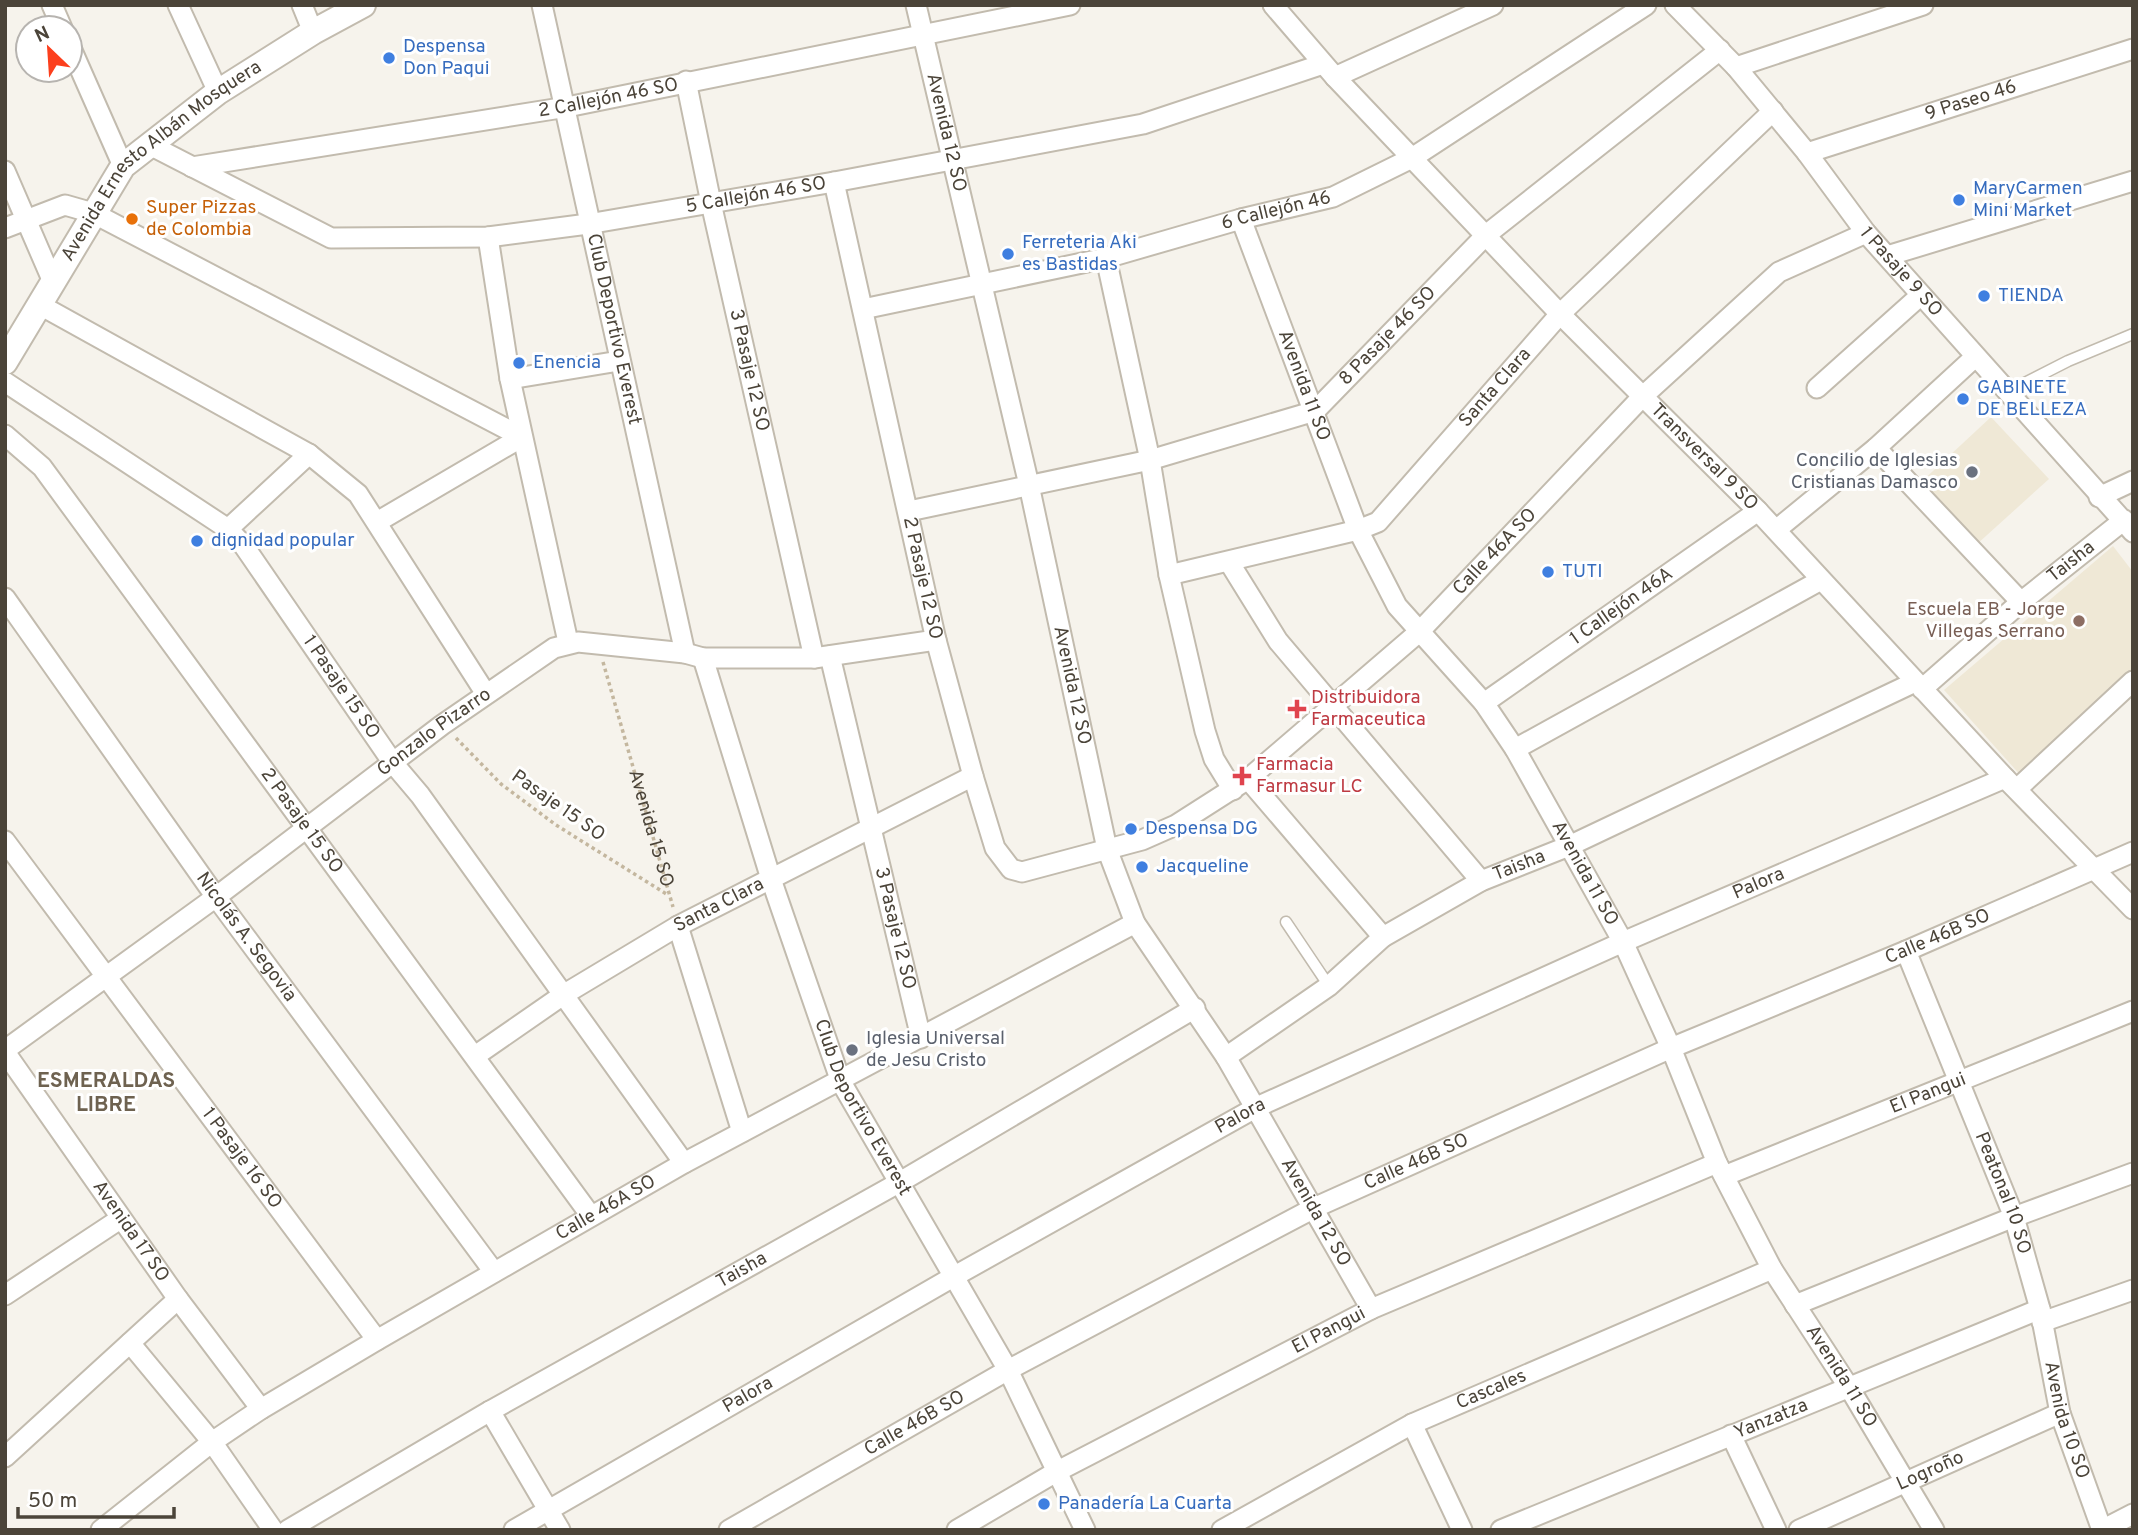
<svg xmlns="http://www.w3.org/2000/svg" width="2138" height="1535" font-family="Overpass,sans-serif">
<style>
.education{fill:#efe8d6}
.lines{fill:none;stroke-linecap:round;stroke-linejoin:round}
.service-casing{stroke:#c2bbae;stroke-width:13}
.minor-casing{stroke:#c2bbae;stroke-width:23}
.tertiary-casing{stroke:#c2bbae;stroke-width:28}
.path{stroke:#c4b79f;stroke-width:3.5;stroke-dasharray:3.5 3.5;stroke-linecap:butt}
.service{stroke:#fff;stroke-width:10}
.minor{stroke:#fff;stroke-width:19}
.tertiary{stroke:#fff;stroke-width:24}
.shop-dot{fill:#3f7fe0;stroke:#fff;stroke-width:2.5}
.food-dot{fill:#e8710a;stroke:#fff;stroke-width:2.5}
.worship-dot{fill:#6b7280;stroke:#fff;stroke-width:2.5}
.education-dot{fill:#8d6e63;stroke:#fff;stroke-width:2.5}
.health-dot{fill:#e0444e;stroke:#fff;stroke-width:2.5}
.labels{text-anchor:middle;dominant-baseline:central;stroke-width:6;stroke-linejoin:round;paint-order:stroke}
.shop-label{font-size:19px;fill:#366cbe;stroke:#fff;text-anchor:start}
.street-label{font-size:19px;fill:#4b4439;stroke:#fff}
.food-label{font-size:19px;fill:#c56008;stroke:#fff;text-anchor:start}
.worship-label{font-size:19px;fill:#5b616d;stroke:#fff;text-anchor:end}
.education-label{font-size:19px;fill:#785e54;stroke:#fff;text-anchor:end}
.health-label{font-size:19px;fill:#be3a42;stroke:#fff;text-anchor:start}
.neighbourhood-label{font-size:21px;font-weight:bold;fill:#6e6250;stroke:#fff}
</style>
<rect width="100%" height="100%" fill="#f6f3ec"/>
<!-- education -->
<g class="education">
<polygon points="1991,417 2049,479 1976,545 1919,484"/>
<polygon points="2113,546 2133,572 2133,670 2023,778 1944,690"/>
</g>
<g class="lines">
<!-- service casing -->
<g class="service-casing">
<g id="service">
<polyline points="2007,392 2068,361 2133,334"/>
<polyline points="1286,922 1329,986"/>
</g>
</g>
<!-- minor casing -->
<g class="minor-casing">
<g id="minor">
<polyline points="52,5 62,28"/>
<polyline points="178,5 218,92"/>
<polyline points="302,5 313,32"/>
<path id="s2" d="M542 5 685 653"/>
<path id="s3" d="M916 5 1029 485 1107 849 1135 923 1226 1057 1371 1309"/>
<path id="s4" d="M1273 5 1335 77 1560 314 1758 511 2005 778 2133 909"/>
<path id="s5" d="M1675 5 1736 67 1807 153 1866 233 2133 532"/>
<polyline points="70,46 123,166"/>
<polyline points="1736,67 1923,5"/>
<polyline points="1335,77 1493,5"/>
<path id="s6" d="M686 81 711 203 814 658"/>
<path id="s7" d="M148 144 331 238 488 237 588 224 834 182 1143 124 1323 64"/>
<path id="s8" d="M1807 153 2133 49"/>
<path id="s9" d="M192 167 567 107 1070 5"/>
<polyline points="5,171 53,282"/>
<path id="s10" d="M834 182 936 640 973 776 995 848 1011 869 1022 872 1142 840 1176 825 1248 779 1419 632 1642 397 1779 272 1866 233"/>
<path id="s11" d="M1241 219 1358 530 1397 606 1484 703 1515 749 1623 942 1671 1048 1717 1163 1772 1269 1850 1389 1934 1530"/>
<polyline points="5,228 65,205 93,213 522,437"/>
<polyline points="488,237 510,379 568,642"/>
<polyline points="1887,256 2133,181"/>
<polyline points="1106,258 1150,460 1169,575 1205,731 1214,759 1233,790"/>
<polyline points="40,305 309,454 358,494 486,694"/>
<path id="s12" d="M863 309 1106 258 1241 219 1333 197 1412 158 1646 5"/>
<polyline points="510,379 619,361"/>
<path id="s13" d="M5 382 228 529 244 546 393 763 420 795 684 1163"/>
<polyline points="1817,388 1921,295"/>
<path id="s14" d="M5 435 42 467 591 1216"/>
<polyline points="1876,448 2021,602"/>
<polyline points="2099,497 2133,481"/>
<path id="s15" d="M909 511 1150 460 1315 411 1486 235 1720 50"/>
<polyline points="377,522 522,437"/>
<polyline points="228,529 309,454"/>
<polyline points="1776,530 1876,448 1975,357"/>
<polyline points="1229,562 1278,641 1481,881"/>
<path id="s16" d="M1169 575 1358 530 1378 522 1560 314 1773 111"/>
<path id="s17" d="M5 598 216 897 494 1272"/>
<path id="s18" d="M830 656 921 1038"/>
<path id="s19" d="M703 658 771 879 841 1082 1008 1370 1085 1530"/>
<path id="s20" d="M1922 689 2021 602 2124 520"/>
<path id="s21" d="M1484 703 1758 511"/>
<polyline points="1515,749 1821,580"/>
<polyline points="1248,779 1383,937"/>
<polyline points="2017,789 2133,681"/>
<path id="s22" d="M5 841 377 1340"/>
<polyline points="678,926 742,1132"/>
<path id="s23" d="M1906 951 2014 1217 2040 1309 2060 1413 2102 1530"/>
<path id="s24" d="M5 1050 216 897 442 725 554 648 578 642 685 653 703 658H814L936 640"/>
<path id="s25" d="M5 1052 178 1299 261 1409"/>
<path id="s26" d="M475 1056 563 995 678 926 973 776"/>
<path id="s27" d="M1226 1057 1329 986 1383 937 1481 881 1569 846 1915 682"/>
<path id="s28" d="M1724 1176 2133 1011"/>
<polyline points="5,1295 120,1219"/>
<polyline points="1795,1305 2014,1217 2133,1173"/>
<polyline points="2042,1322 2133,1290"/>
<polyline points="130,1343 212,1442 273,1530"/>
<polyline points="490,1411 560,1530"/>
<polyline points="1412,1424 1462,1530"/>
<polyline points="1731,1435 1776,1530"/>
<polyline points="5,1457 178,1299"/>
<path id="s29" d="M101 1530 212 1442 261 1409 377 1340 684 1163 1135 923"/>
<path id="s30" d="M288 1530 490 1411 900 1182 1195 1008"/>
<path id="s31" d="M514 1530 953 1277 1257 1107 1623 942 2005 778"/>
<path id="s32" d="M729 1530 1008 1370 1316 1207 1671 1048 1906 951 2133 852"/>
<path id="s33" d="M957 1530 1056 1472 1371 1309 1717 1163"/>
<path id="s34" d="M1222 1530 1412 1424 1772 1269"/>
<path id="s35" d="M1501 1530 2040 1309"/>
<path id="s36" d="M1799 1530 2060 1413"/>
<polyline points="2102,1530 2133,1514"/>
</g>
</g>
<!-- tertiary casing -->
<g class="tertiary-casing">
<g id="tertiary">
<path id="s37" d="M5 362 123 166 218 92 313 32 363 5"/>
</g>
</g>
<!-- path -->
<g class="path">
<path id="s1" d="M603 662 673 907"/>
<polyline points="456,738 501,784 556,825 668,895"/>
</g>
<!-- service -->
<use href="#service" class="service"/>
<!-- minor -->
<use href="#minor" class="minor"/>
<!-- tertiary -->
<use href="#tertiary" class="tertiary"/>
</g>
<!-- markers -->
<g class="shop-dot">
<circle cx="389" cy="58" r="7"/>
<circle cx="1959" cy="200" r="7"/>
<circle cx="1008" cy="254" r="7"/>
<circle cx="1984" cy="296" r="7"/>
<circle cx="519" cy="363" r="7"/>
<circle cx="1963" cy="399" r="7"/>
<circle cx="197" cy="541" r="7"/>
<circle cx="1548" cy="572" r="7"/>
<circle cx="1131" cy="829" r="7"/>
<circle cx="1142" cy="867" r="7"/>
<circle cx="1044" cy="1504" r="7"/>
</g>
<circle class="food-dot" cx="132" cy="219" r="7"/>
<g class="worship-dot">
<circle cx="1972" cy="472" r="7"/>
<circle cx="852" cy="1050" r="7"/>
</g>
<circle class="education-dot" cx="2079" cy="621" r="7"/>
<g class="health-dot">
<path d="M1293.5 698.5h7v7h7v7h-7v7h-7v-7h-7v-7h7z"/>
<path d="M1238.5 765.5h7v7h7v7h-7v7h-7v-7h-7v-7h7z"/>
</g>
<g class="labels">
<!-- shop labels -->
<g class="shop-label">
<text x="403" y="47">Despensa<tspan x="403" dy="22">Don Paqui</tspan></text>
<text x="1973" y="189">MaryCarmen<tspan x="1973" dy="22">Mini Market</tspan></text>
<text x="1022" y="243">Ferreteria Aki<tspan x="1022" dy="22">es Bastidas</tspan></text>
<text x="1998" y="296">TIENDA</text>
<text x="533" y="363">Enencia</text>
<text x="1977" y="388">GABINETE<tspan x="1977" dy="22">DE BELLEZA</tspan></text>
<text x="211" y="541">dignidad popular</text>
<text x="1562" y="572">TUTI</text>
<text x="1145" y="829">Despensa DG</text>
<text x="1156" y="867">Jacqueline</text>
<text x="1058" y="1504">Panadería La Cuarta</text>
</g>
<!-- street labels -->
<g class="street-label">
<text stroke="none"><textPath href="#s9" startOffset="422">2 Callejón 46 SO</textPath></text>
<text stroke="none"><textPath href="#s8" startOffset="172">9 Paseo 46</textPath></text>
<text stroke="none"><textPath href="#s3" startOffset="131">Avenida 12 SO</textPath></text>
<text stroke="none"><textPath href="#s37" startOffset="259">Avenida Ernesto Albán Mosquera</textPath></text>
<text stroke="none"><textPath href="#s7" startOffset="634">5 Callejón 46 SO</textPath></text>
<text stroke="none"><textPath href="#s12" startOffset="425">6 Callejón 46</textPath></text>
<text stroke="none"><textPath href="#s5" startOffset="350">1 Pasaje 9 SO</textPath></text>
<text stroke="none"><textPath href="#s2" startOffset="332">Club Deportivo Everest</textPath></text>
<text stroke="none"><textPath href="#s15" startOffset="523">8 Pasaje 46 SO</textPath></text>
<text stroke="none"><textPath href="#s6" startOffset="296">3 Pasaje 12 SO</textPath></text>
<text stroke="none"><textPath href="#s11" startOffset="178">Avenida 11 SO</textPath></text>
<text stroke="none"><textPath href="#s16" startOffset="394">Santa Clara</textPath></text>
<text stroke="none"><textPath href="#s4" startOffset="625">Transversal 9 SO</textPath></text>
<text stroke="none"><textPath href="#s10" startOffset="1306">Calle 46A SO</textPath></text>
<text stroke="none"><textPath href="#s20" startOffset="196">Taisha</textPath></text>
<text stroke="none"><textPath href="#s10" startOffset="406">2 Pasaje 12 SO</textPath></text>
<text stroke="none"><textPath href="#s21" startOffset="168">1 Callejón 46A</textPath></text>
<text stroke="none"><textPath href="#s3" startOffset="698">Avenida 12 SO</textPath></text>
<text stroke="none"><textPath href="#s13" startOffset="462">1 Pasaje 15 SO</textPath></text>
<text stroke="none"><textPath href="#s24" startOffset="534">Gonzalo Pizarro</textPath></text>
<text transform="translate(558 806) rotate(35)">Pasaje 15 SO</text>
<text stroke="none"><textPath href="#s14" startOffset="488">2 Pasaje 15 SO</textPath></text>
<text stroke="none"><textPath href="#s1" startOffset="173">Avenida 15 SO</textPath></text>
<text stroke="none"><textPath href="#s27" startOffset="352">Taisha</textPath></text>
<text stroke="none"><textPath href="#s11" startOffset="746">Avenida 11 SO</textPath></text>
<text stroke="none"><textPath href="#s31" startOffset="1404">Palora</textPath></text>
<text stroke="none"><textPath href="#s26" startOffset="287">Santa Clara</textPath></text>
<text stroke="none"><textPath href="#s18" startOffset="280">3 Pasaje 12 SO</textPath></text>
<text stroke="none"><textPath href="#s17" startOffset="416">Nicolás A. Segovia</textPath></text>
<text stroke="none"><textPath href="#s32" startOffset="1348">Calle 46B SO</textPath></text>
<text stroke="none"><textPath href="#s28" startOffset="220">El Pangui</textPath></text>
<text stroke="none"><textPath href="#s19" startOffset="478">Club Deportivo Everest</textPath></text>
<text stroke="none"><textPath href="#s31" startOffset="836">Palora</textPath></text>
<text stroke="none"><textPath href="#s22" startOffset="396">1 Pasaje 16 SO</textPath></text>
<text stroke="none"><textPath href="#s32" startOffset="780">Calle 46B SO</textPath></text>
<text stroke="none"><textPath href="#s23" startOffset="261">Peatonal 10 SO</textPath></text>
<text stroke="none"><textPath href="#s29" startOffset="600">Calle 46A SO</textPath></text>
<text stroke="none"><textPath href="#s3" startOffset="1286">Avenida 12 SO</textPath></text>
<text stroke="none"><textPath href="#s25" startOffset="219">Avenida 17 SO</textPath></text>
<text stroke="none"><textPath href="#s30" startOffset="523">Taisha</textPath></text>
<text stroke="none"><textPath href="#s33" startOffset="422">El Pangui</textPath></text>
<text stroke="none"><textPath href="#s11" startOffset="1312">Avenida 11 SO</textPath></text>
<text stroke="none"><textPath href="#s34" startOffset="304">Cascales</textPath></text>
<text stroke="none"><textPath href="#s31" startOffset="270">Palora</textPath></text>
<text stroke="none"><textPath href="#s35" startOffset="292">Yanzatza</textPath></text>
<text stroke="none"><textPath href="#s23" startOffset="497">Avenida 10 SO</textPath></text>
<text stroke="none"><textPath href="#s32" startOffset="214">Calle 46B SO</textPath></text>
<text stroke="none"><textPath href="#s36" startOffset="144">Logroño</textPath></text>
</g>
<!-- food labels -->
<g class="food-label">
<text x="146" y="208">Super Pizzas<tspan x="146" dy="22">de Colombia</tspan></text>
</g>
<!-- worship labels -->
<g class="worship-label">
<text x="1958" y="461">Concilio de Iglesias<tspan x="1958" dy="22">Cristianas Damasco</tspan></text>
<text x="866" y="1039" text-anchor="start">Iglesia Universal<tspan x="866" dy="22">de Jesu Cristo</tspan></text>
</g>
<!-- education labels -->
<g class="education-label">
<text x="2065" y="610">Escuela EB - Jorge<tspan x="2065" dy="22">Villegas Serrano</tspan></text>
</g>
<!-- health labels -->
<g class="health-label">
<text x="1311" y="698">Distribuidora<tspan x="1311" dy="22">Farmaceutica</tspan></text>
<text x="1256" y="765">Farmacia<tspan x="1256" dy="22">Farmasur LC</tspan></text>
</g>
<!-- neighbourhood labels -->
<g class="neighbourhood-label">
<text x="106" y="1081">ESMERALDAS<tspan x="106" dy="24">LIBRE</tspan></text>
</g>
</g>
<!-- border -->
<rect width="2138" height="1535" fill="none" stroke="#4b4439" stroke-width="14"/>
<!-- north arrow -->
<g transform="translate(49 49) rotate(335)"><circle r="33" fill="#ffffff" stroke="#b7b4b0" stroke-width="2"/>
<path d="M0-5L12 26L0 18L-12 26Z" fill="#fc3f1d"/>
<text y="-10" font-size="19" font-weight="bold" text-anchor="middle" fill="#4b4439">N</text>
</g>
<!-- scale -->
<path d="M18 1507v10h156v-10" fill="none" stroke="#4b4439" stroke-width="3.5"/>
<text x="28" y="1507" font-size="21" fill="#4b4439" stroke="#ffffff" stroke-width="5" paint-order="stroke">50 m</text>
</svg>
